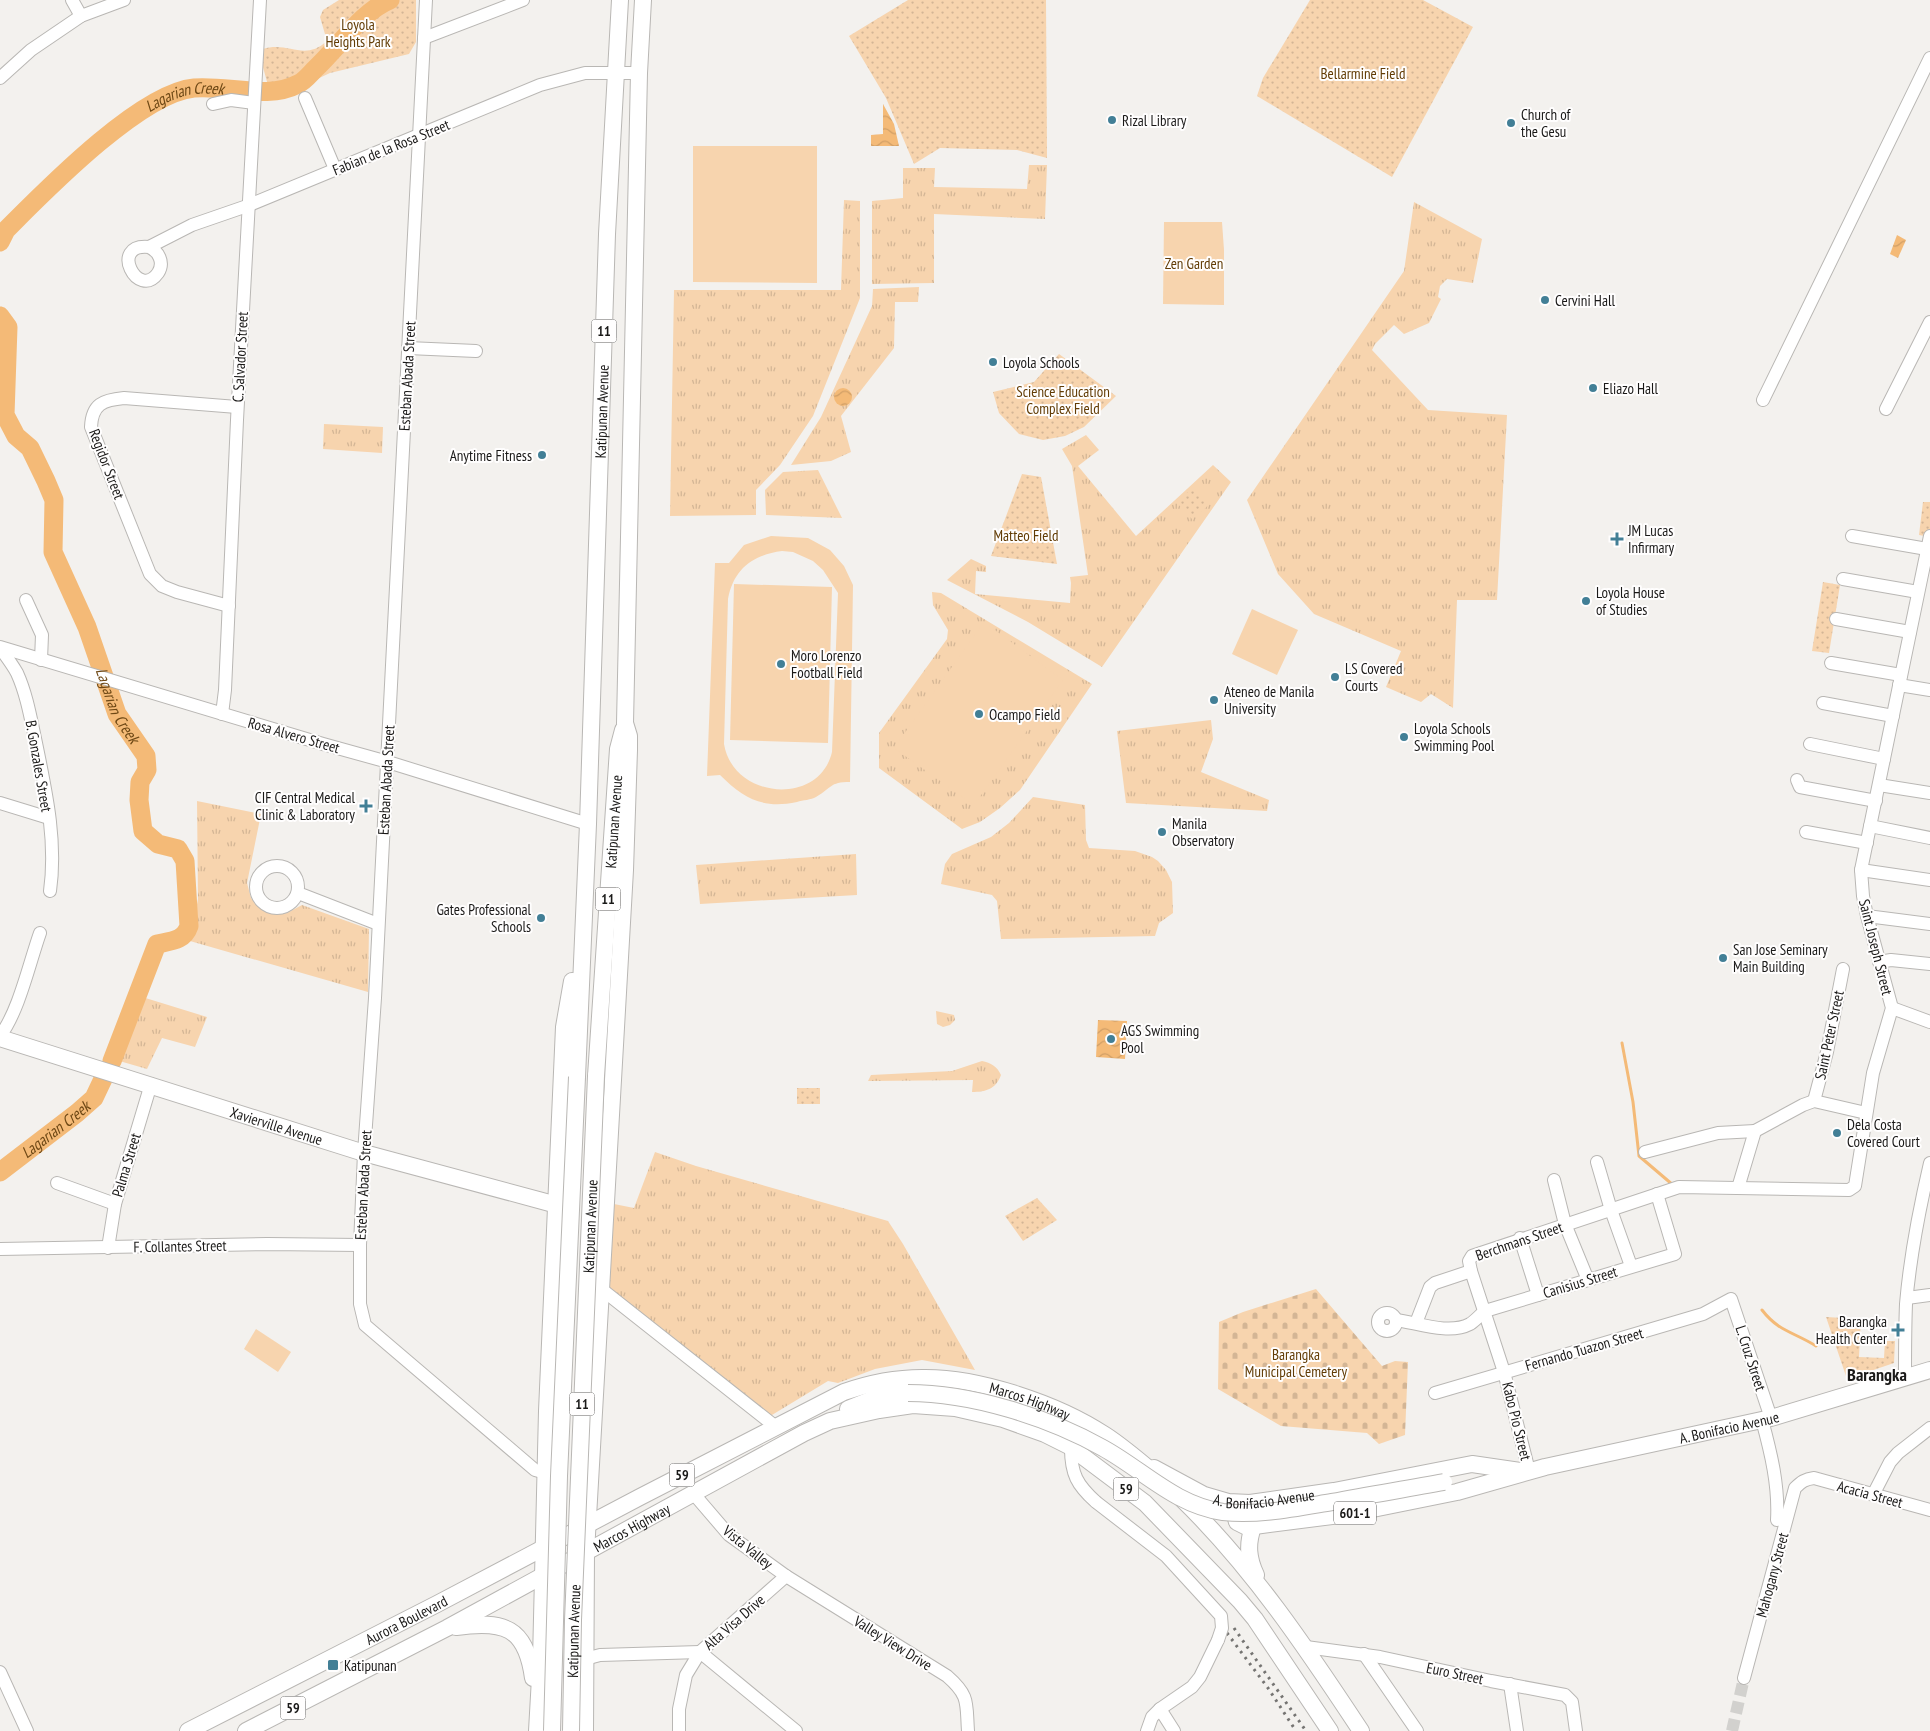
<svg xmlns="http://www.w3.org/2000/svg" width="1930" height="1731" font-family="'PT Sans Narrow',sans-serif">
<style>
.grass{fill:url(#grass-tufts)}
.cemetery{fill:url(#cemetery-stones)}
.park{fill:url(#park-dots)}
.garden{fill:#f7d4ae;fill-rule:evenodd}
.water{fill:url(#water-waves)}
.lines{fill:none;stroke-linecap:round;stroke-linejoin:round}
.stream{stroke:#f4ba77;stroke-width:3}
.river{stroke:#f4ba77;stroke-width:19}
.minor-tunnel{stroke:#d2d1ce;stroke-width:12;stroke-dasharray:12 6;stroke-linecap:butt}
.minor-casing{stroke:#b9b7b4;stroke-width:14}
.major-casing{stroke:#b9b7b4;stroke-width:18}
.minor{stroke:#fff;stroke-width:12}
.major{stroke:#fff;stroke-width:16}
.rail{stroke:#757472;stroke-width:3;stroke-dasharray:2.5 5;stroke-linecap:butt}
.minor-bridge-casing{stroke:#b9b7b4;stroke-width:14;stroke-linecap:butt}
.major-bridge-casing{stroke:#b9b7b4;stroke-width:18;stroke-linecap:butt}
.minor-bridge{stroke:#fff;stroke-width:12}
.major-bridge{stroke:#fff;stroke-width:16}
.poi-dot{fill:#427f96;stroke:#fffefe;stroke-width:2}
.labels{text-anchor:middle;dominant-baseline:central;stroke-width:4;stroke-linejoin:round;paint-order:stroke}
.shield{fill:#fffefe;stroke:#5f5e5d;stroke-width:1}
.shield-label{font-size:14px;font-weight:bold;fill:#1a1918}
.park-label{font-size:15px;fill:#623c05;stroke:#fffefe}
.poi-label{font-size:15px;fill:#1a1918;stroke:#fffefe;text-anchor:start}
.street-label{font-size:15px;fill:#1a1918;stroke:#fffefe}
.water-label{font-size:16px;font-style:italic;fill:#6e4815;stroke:#fffefe}
.quarter-label{font-size:18px;font-weight:bold;fill:#1a1918;stroke:#fffefe}
</style>
<defs>
<pattern id="grass-tufts" width="24" height="20" patternUnits="userSpaceOnUse" patternTransform="scale(1.25)"><rect width="24" height="20" fill="#f7d4ae"/><path d="M3 7l-1-3M5 7V3M7 7l1-3M15 17l-1-3M17 17v-4M19 17l1-3" fill="none" stroke="#d3b595"/></pattern>
<pattern id="cemetery-stones" width="16" height="16" patternUnits="userSpaceOnUse" patternTransform="scale(1.25)"><rect width="16" height="16" fill="#f7d4ae"/><path d="M2 7V4a2 2 0 0 1 4 0v3zM10 15v-3a2 2 0 0 1 4 0v3z" fill="#d3b595"/></pattern>
<pattern id="park-dots" width="8" height="8" patternUnits="userSpaceOnUse" patternTransform="scale(1.25)"><rect width="8" height="8" fill="#f7d4ae"/><path d="M2 2h.1M6 6h.1" fill="none" stroke="#d3b595" stroke-width="1.8" stroke-linecap="round"/></pattern>
<pattern id="water-waves" width="16" height="10" patternUnits="userSpaceOnUse" patternTransform="scale(1.25)"><rect width="16" height="10" fill="#f4ba77"/><path d="M0 5q4-4 8 0t8 0" fill="none" stroke="#d19f66"/></pattern>
</defs>
<rect width="100%" height="100%" fill="#f3f1ee"/>
<!-- grass -->
<g class="grass">
<polygon points="1029,165 1047,165 1045,219 934,214 934,283 872,284 872,201 903,198 903,168 935,168 934,187 1027,189"/>
<polygon points="844,200 860,201 860,298 813,416 780,465 756,490 756,515 670,516 674,290 841,290"/>
<polygon points="1414,202 1482,239 1473,283 1447,279 1440,286 1438,297 1441,299 1429,323 1404,334 1394,325 1375,344 1372,350 1428,410 1507,415 1497,600 1457,600 1453,708 1431,694 1421,702 1386,687 1401,651 1314,614 1278,574 1247,500 1404,271"/>
<polygon points="919,287 918,302 895,302 894,348 841,416 851,452 831,461 791,465 821,417 872,306 873,289"/>
<polygon points="324,424 383,427 382,453 323,449"/>
<polygon points="1086,435 1099,450 1078,466 1136,536 1213,465 1231,482 1102,667 1028,622 947,580 971,559 986,566 986,572 976,571 975,594 1070,603 1071,583 1070,577 1088,575 1072,466 1062,449"/>
<polygon points="818,470 842,518 766,515 765,490 783,472"/>
<polygon points="932,592 941,593 1092,684 1020,790 1000,808 980,822 962,829 879,768 879,733 947,639 948,630 933,605"/>
<polygon points="1211,720 1213,739 1201,772 1269,800 1267,811 1126,803 1117,731"/>
<polygon points="1033,797 1085,805 1086,840 1089,848 1135,851 1152,857 1158,861 1166,870 1172,882 1173,913 1159,923 1155,936 1001,939 997,901 992,895 941,884 945,864 952,854 991,837 1009,823"/>
<polygon points="197,801 261,814 247,883 251,898 261,908 275,914 287,913 302,905 369,929 368,992 190,941 198,899"/>
<polygon points="856,854 857,895 700,904 696,865"/>
<polygon points="139,996 207,1017 195,1047 162,1038 147,1069 116,1060"/>
<polygon points="936,1011 954,1015 955,1020 950,1025 943,1027 937,1024"/>
<path d="M982 1061C991 1063 997 1066 1001 1075 996 1089 986 1092 972 1092L973 1080 868 1081 871 1075 952 1071Z"/>
<polygon points="655,1152 696,1166 888,1221 903,1244 975,1370 922,1360 875,1369 838,1383 828,1381 767,1418 607,1288 614,1204 634,1208"/>
</g>
<!-- cemetery -->
<polygon class="cemetery" points="1316,1289 1382,1366 1395,1361 1408,1362 1405,1435 1379,1444 1367,1433 1281,1426 1218,1389 1219,1322 1243,1312"/>
<!-- park -->
<g class="park">
<path d="M339 0H416V42L409 54 330 73 272 100 261 60 263 49C289 41 304 62 327 41L320 17 323 10Z"/>
<polygon points="908,0 1046,0 1047,158 1017,150 940,148 914,164 886,98 849,36"/>
<polygon points="1310,0 1423,0 1473,27 1392,177 1257,96 1263,78"/>
<polygon points="1059,354 1116,396 1084,427 1065,436 1043,440 1019,434 999,413 993,392 1034,382"/>
<polygon points="1022,474 1041,477 1057,564 991,556"/>
<polygon points="1194,487 1209,505 1192,519 1176,502"/>
<polygon points="1923,502 1930,502 1930,537 1919,535"/>
<polygon points="1823,582 1840,585 1829,653 1812,651"/>
<rect x="797" y="1088" width="23" height="16"/>
<polygon points="1037,1198 1057,1220 1023,1241 1005,1216"/>
<polygon points="1826,1317 1861,1319 1859,1357 1884,1358 1885,1341 1895,1341 1894,1363 1847,1379"/>
</g>
<!-- garden -->
<g class="garden">
<polygon points="693,146 817,146 817,283 693,282"/>
<polygon points="1164,222 1222,222 1224,250 1224,305 1163,304"/>
<path d="M771 536 808 538 830 550 844 566 853 585 850 782C829 782 832 788 816 797 811 800 803 800 797 802 763 809 744 799 720 775L707 776 715 563H729L744 545ZM782 551 793 552 813 561 823 570 838 593 832 752C819 807 733 799 724 744L728 599C734 568 753 555 782 551Z"/>
<polygon points="734,584 832,587 828,743 730,740"/>
<polygon points="1252,609 1298,630 1277,675 1232,654"/>
<polygon points="984,622 1063,680 974,805 894,748"/>
<polygon points="256,1329 291,1352 278,1372 244,1349"/>
</g>
<!-- water -->
<g class="water">
<polygon points="883,104 894,124 899,146 871,146 871,135 883,134"/>
<polygon points="1897,235 1906,240 1898,258 1890,254"/>
<circle cx="843" cy="397" r="9"/>
<polygon points="1098,1020 1127,1021 1125,1059 1096,1057"/>
</g>
<g class="lines">
<!-- stream -->
<g class="stream">
<polyline points="0,333 7,334"/>
<polyline points="1622,1043 1633,1102 1639,1156 1673,1185"/>
<path d="M1762 1310C1779 1332 1794 1332 1816 1346"/>
</g>
<!-- river -->
<g class="river">
<path id="s1" d="M0 242 6 230C44 192 140 93 194 88 228 85 268 100 298 84 305 81 310 74 315 69 338 48 362 11 390 0"/>
<path id="s2" d="M0 316 8 327 5 415 16 436 30 448 46 481 54 500 53 552 87 627 117 714 146 756 147 770 140 782 139 800 143 831 158 844 178 849 185 861 189 926C184 941 171 941 157 944L112 1061"/>
<path id="s3" d="M0 1172 77 1113 94 1098 103 1079"/>
</g>
<!-- minor-tunnel -->
<polyline class="minor-tunnel" points="1732,1731 1744,1678"/>
<!-- minor casing -->
<g class="minor-casing">
<g id="minor">
<polyline points="72,0 81,16"/>
<polyline points="426,0 375,998 364,1153 360,1245 360,1304 365,1325 535,1470 546,1473"/>
<polyline points="424,38 523,0"/>
<polyline points="0,78 31,50 81,16 124,0"/>
<polyline points="305,98 335,169"/>
<polyline points="213,104 231,100 254,103"/>
<path d="M149 247C158 251 165 262 158 273 138 301 108 243 149 247L192 225 247 206 540 85 585 73H639"/>
<polyline points="408,348 476,351"/>
<polyline points="1763,400 1930,58"/>
<polyline points="1886,409 1930,322"/>
<polyline points="1852,536 1927,549"/>
<polyline points="1843,579 1918,592"/>
<polyline points="26,600 42,635 41,660"/>
<path d="M229 606 177 592 162 586 150 574 91 427C92 404 103 400 124 398L237 407"/>
<polyline points="1836,619 1910,632"/>
<polyline points="0,647 323,744 388,762 588,824"/>
<path d="M0 648C6 656 12 664 17 673 27 695 31 720 36 743 46 792 57 841 50 891"/>
<polyline points="1831,663 1901,675"/>
<polyline points="1899,685 1930,690"/>
<polyline points="1823,703 1893,716"/>
<polyline points="222,714 225,690 237,420 260,0"/>
<polyline points="1810,744 1884,759"/>
<polyline points="1797,780 1800,787 1876,801"/>
<polyline points="1879,785 1930,793"/>
<polyline points="0,803 49,818"/>
<polyline points="1870,826 1930,838"/>
<polyline points="1806,832 1867,843"/>
<circle cx="277" cy="887" r="21"/>
<polyline points="1861,870 1930,880"/>
<polyline points="298,893 378,924"/>
<polyline points="1867,916 1930,924"/>
<polyline points="1879,962 1891,960 1930,964"/>
<polyline points="1892,1008 1930,1022"/>
<path d="M0 1036C19 1011 29 964 40 933"/>
<polyline points="1814,1101 1827,1052 1843,969"/>
<polyline points="1645,1152 1718,1133 1755,1131"/>
<polyline points="1597,1162 1611,1210 1631,1266"/>
<polyline points="1554,1180 1565,1224 1588,1280"/>
<polyline points="57,1183 115,1204"/>
<polyline points="1738,1188 1755,1131 1803,1105 1814,1101 1866,1113"/>
<polyline points="1520,1238 1538,1295"/>
<polyline points="108,1248 115,1204 151,1084"/>
<polyline points="0,1249 267,1244 360,1245"/>
<polyline points="600,1288 776,1427"/>
<polyline points="1907,1298 1930,1295"/>
<circle cx="1387" cy="1322" r="9"/>
<path d="M1396 1320C1418 1323 1449 1335 1470 1324 1475 1321 1480 1315 1485 1311L1675 1254 1657 1194"/>
<polyline points="1416,1323 1430,1287 1435,1283 1471,1271"/>
<path d="M1905 1378C1905 1353 1905 1329 1906 1304 1910 1257 1919 1210 1930 1163"/>
<polyline points="1435,1393 1703,1314 1731,1299 1771,1418"/>
<path d="M1762 1420C1771 1453 1779 1486 1777 1520"/>
<path d="M1071 1448C1071 1474 1077 1485 1096 1502"/>
<polyline points="1529,1471 1504,1372 1471,1271 1469,1261 1472,1256 1679,1187 1849,1190 1855,1186 1873,1073 1892,1008 1867,916 1863,896 1861,870 1930,536"/>
<path d="M693 1493 729 1535 786 1576 947 1676C970 1696 966 1703 968 1731"/>
<polyline points="1873,1495 1890,1462 1898,1453 1930,1428"/>
<polyline points="1306,1647 1380,1657 1491,1681 1565,1695 1572,1702 1576,1731"/>
<polyline points="1364,1654 1417,1731"/>
<polyline points="585,1659 600,1655 700,1652 796,1731"/>
<polyline points="0,1672 27,1731"/>
<path d="M1744 1678 1795 1488C1801 1482 1805 1479 1814 1478L1930 1510"/>
<polyline points="1510,1684 1517,1731"/>
<polyline points="1160,1709 1174,1731"/>
<polyline points="679,1731 679,1709 686,1675 700,1652 786,1576"/>
<polyline points="1147,1731 1152,1717 1160,1709 1192,1687 1200,1677 1218,1640"/>
</g>
</g>
<!-- major casing -->
<g class="major-casing">
<g id="major">
<path id="s4" d="M0 1038 364 1153 557 1205"/>
<path id="s5" d="M596 1076 618 749 623 730"/>
<path id="s6" d="M577 1077 588 824 607 234 620 0"/>
<polyline points="848,1409 878,1397 908,1393"/>
<path id="s7" d="M1154 1468 1204 1495 1228 1502 1250 1503 1334 1491 1472 1464 1520 1471"/>
<path d="M1181 1498C1252 1567 1307 1649 1361 1731"/>
<path id="s8" d="M1250 1503 1240 1508 1235 1515 1237 1522 1247 1527 1348 1514 1457 1492 1545 1467 1771 1418 1930 1370"/>
<path d="M1253 1527C1247 1544 1248 1558 1256 1575"/>
<path d="M456 1627C504 1620 526 1627 533 1678"/>
<path id="s9" d="M188 1731 437 1604 640 1497 844 1392C870 1383 895 1378 922 1378 979 1377 1058 1404 1105 1435 1125 1448 1143 1464 1162 1480"/>
<path id="s10" d="M246 1731 447 1628 804 1433 830 1421 879 1410 913 1405 955 1408 1003 1419 1045 1434 1069 1446 1145 1503 1240 1601 1255 1619 1330 1731"/>
<polyline points="537,1731 541,1660 547,1411 564,1027 572,981"/>
<polyline points="585,1731 586,1552 625,870 629,750 629,736 625,723 639,73 643,0"/>
</g>
</g>
<!-- minor -->
<use href="#minor" class="minor"/>
<!-- major -->
<use href="#major" class="major"/>
<!-- rail -->
<g class="rail">
<polyline points="1234,1628 1306,1731"/>
<polyline points="1227,1633 1268,1688 1296,1731"/>
</g>
<!-- minor-bridge casing -->
<g class="minor-bridge-casing">
<polyline id="minor-bridge" points="1096,1502 1166,1556 1221,1616 1222,1628 1218,1640"/>
</g>
<!-- major-bridge casing -->
<g class="major-bridge-casing">
<g id="major-bridge">
<path d="M908 1393C971 1393 1048 1417 1103 1448 1143 1470 1175 1505 1223 1512 1258 1516 1296 1508 1332 1502 1369 1495 1406 1489 1444 1482"/>
<polyline points="552,1731 559,1476 577,1077"/>
<path id="s11" d="M571 1731 573 1620 596 1076"/>
</g>
</g>
<!-- minor-bridge -->
<use href="#minor-bridge" class="minor-bridge"/>
<!-- major-bridge -->
<use href="#major-bridge" class="major-bridge"/>
</g>
<!-- markers -->
<g class="poi-dot">
<circle cx="1112" cy="120" r="5"/>
<circle cx="1511" cy="123" r="5"/>
<circle cx="1545" cy="300" r="5"/>
<circle cx="993" cy="362" r="5"/>
<circle cx="1593" cy="388" r="5"/>
<circle cx="542" cy="455" r="5"/>
<path d="M1614.5 531.5h5v5h5v5h-5v5h-5v-5h-5v-5h5z"/>
<circle cx="1586" cy="601" r="5"/>
<circle cx="781" cy="664" r="5"/>
<circle cx="1335" cy="677" r="5"/>
<circle cx="1214" cy="700" r="5"/>
<circle cx="979" cy="714" r="5"/>
<circle cx="1404" cy="737" r="5"/>
<path d="M363.5 798.5h5v5h5v5h-5v5h-5v-5h-5v-5h5z"/>
<circle cx="1162" cy="832" r="5"/>
<circle cx="541" cy="918" r="5"/>
<circle cx="1723" cy="958" r="5"/>
<circle cx="1111" cy="1039" r="5"/>
<circle cx="1837" cy="1133" r="5"/>
<path d="M1895.5 1322.5h5v5h5v5h-5v5h-5v-5h-5v-5h5z"/>
<rect x="327" y="1659" width="12" height="12" rx="2.5"/>
</g>
<g class="labels">
<!-- shield labels -->
<g class="shield">
<rect x="591.5" y="319.5" width="25" height="23" rx="4"/>
<rect x="595.5" y="887.5" width="25" height="23" rx="4"/>
<rect x="569.5" y="1392.5" width="25" height="23" rx="4"/>
<rect x="669.5" y="1463.5" width="25" height="23" rx="4"/>
<rect x="1113.5" y="1477.5" width="25" height="23" rx="4"/>
<rect x="1334" y="1501.5" width="42" height="23" rx="4"/>
<rect x="280.5" y="1696.5" width="25" height="23" rx="4"/>
</g>
<g class="shield-label">
<text x="604" y="331">11</text>
<text x="608" y="899">11</text>
<text x="582" y="1404">11</text>
<text x="682" y="1475">59</text>
<text x="1126" y="1489">59</text>
<text x="1355" y="1513">601-1</text>
<text x="293" y="1708">59</text>
</g>
<!-- park labels -->
<g class="park-label">
<text x="358" y="24">Loyola<tspan x="358" dy="17">Heights Park</tspan></text>
<text x="1363" y="73">Bellarmine Field</text>
<text x="1194" y="263">Zen Garden</text>
<text x="1063" y="391">Science Education<tspan x="1063" dy="17">Complex Field</tspan></text>
<text x="1026" y="535">Matteo Field</text>
<text x="1296" y="1354">Barangka<tspan x="1296" dy="17">Municipal Cemetery</tspan></text>
</g>
<!-- poi labels -->
<g class="poi-label">
<text x="1521" y="114">Church of<tspan x="1521" dy="17">the Gesu</tspan></text>
<text x="1122" y="120">Rizal Library</text>
<text x="1555" y="300">Cervini Hall</text>
<text x="1003" y="362">Loyola Schools</text>
<text x="1603" y="388">Eliazo Hall</text>
<text x="532" y="455" text-anchor="end">Anytime Fitness</text>
<text x="1628" y="530">JM Lucas<tspan x="1628" dy="17">Infirmary</tspan></text>
<text x="1596" y="592">Loyola House<tspan x="1596" dy="17">of Studies</tspan></text>
<text x="791" y="655">Moro Lorenzo<tspan x="791" dy="17">Football Field</tspan></text>
<text x="1345" y="668">LS Covered<tspan x="1345" dy="17">Courts</tspan></text>
<text x="1224" y="691">Ateneo de Manila<tspan x="1224" dy="17">University</tspan></text>
<text x="989" y="714">Ocampo Field</text>
<text x="1414" y="728">Loyola Schools<tspan x="1414" dy="17">Swimming Pool</tspan></text>
<text x="355" y="797" text-anchor="end">CIF Central Medical<tspan x="355" dy="17">Clinic &amp; Laboratory</tspan></text>
<text x="1172" y="823">Manila<tspan x="1172" dy="17">Observatory</tspan></text>
<text x="531" y="909" text-anchor="end">Gates Professional<tspan x="531" dy="17">Schools</tspan></text>
<text x="1733" y="949">San Jose Seminary<tspan x="1733" dy="17">Main Building</tspan></text>
<text x="1121" y="1030">AGS Swimming<tspan x="1121" dy="17">Pool</tspan></text>
<text x="1847" y="1124">Dela Costa<tspan x="1847" dy="17">Covered Court</tspan></text>
<text x="1887" y="1321" text-anchor="end">Barangka<tspan x="1887" dy="17">Health Center</tspan></text>
<text x="344" y="1665">Katipunan</text>
</g>
<!-- street labels -->
<g class="street-label">
<text transform="translate(391 147) rotate(-22)">Fabian de la Rosa Street</text>
<text transform="translate(240 357) rotate(-87)">C. Salvador Street</text>
<text transform="translate(407 376) rotate(-87)">Esteban Abada Street</text>
<text stroke="none"><textPath href="#s6" startOffset="666">Katipunan Avenue</textPath></text>
<text transform="translate(107 464) rotate(69)">Regidor Street</text>
<text transform="translate(294 735) rotate(16)">Rosa Alvero Street</text>
<text transform="translate(39 766) rotate(80)">B. Gonzales Street</text>
<text transform="translate(386 780) rotate(-87)">Esteban Abada Street</text>
<text stroke="none"><textPath href="#s5" startOffset="255">Katipunan Avenue</textPath></text>
<text transform="translate(1876 947) rotate(76)">Saint Joseph Street</text>
<text transform="translate(1829 1035) rotate(-78)">Saint Peter Street</text>
<text stroke="none"><textPath href="#s4" startOffset="290">Xavierville Avenue</textPath></text>
<text transform="translate(126 1165) rotate(-73)">Palma Street</text>
<text transform="translate(363 1185) rotate(-87)">Esteban Abada Street</text>
<text stroke="none"><textPath href="#s11" startOffset="505">Katipunan Avenue</textPath></text>
<text transform="translate(1519 1241) rotate(-19)">Berchmans Street</text>
<text transform="translate(180 1246) rotate(-1)">F. Collantes Street</text>
<text transform="translate(1580 1282) rotate(-17)">Canisius Street</text>
<text transform="translate(1584 1349) rotate(-16)">Fernando Tuazon Street</text>
<text transform="translate(1751 1358) rotate(72)">L. Cruz Street</text>
<text stroke="none"><textPath href="#s9" startOffset="929">Marcos Highway</textPath></text>
<text transform="translate(1517 1421) rotate(76)">Kabo Pio Street</text>
<text stroke="none"><textPath href="#s8" startOffset="531">A. Bonifacio Avenue</textPath></text>
<text transform="translate(1870 1494) rotate(15)">Acacia Street</text>
<text stroke="none"><textPath href="#s7" startOffset="118">A. Bonifacio Avenue</textPath></text>
<text stroke="none"><textPath href="#s10" startOffset="436">Marcos Highway</textPath></text>
<text transform="translate(748 1547) rotate(39)">Vista Valley</text>
<text transform="translate(1772 1575) rotate(-75)">Mahogany Street</text>
<text stroke="none"><textPath href="#s9" startOffset="245">Aurora Boulevard</textPath></text>
<text transform="translate(734 1622) rotate(-41)">Alta Visa Drive</text>
<text stroke="none"><textPath href="#s11" startOffset="100">Katipunan Avenue</textPath></text>
<text transform="translate(893 1643) rotate(32)">Valley View Drive</text>
<text transform="translate(1455 1673) rotate(12)">Euro Street</text>
</g>
<!-- water labels -->
<g class="water-label">
<text stroke="none"><textPath href="#s1" startOffset="241">Lagarian Creek</textPath></text>
<text stroke="none"><textPath href="#s2" startOffset="420">Lagarian Creek</textPath></text>
<text stroke="none"><textPath href="#s3" startOffset="70">Lagarian Creek</textPath></text>
</g>
<!-- quarter labels -->
<g class="quarter-label">
<text x="1877" y="1374">Barangka</text>
</g>
</g>
</svg>
